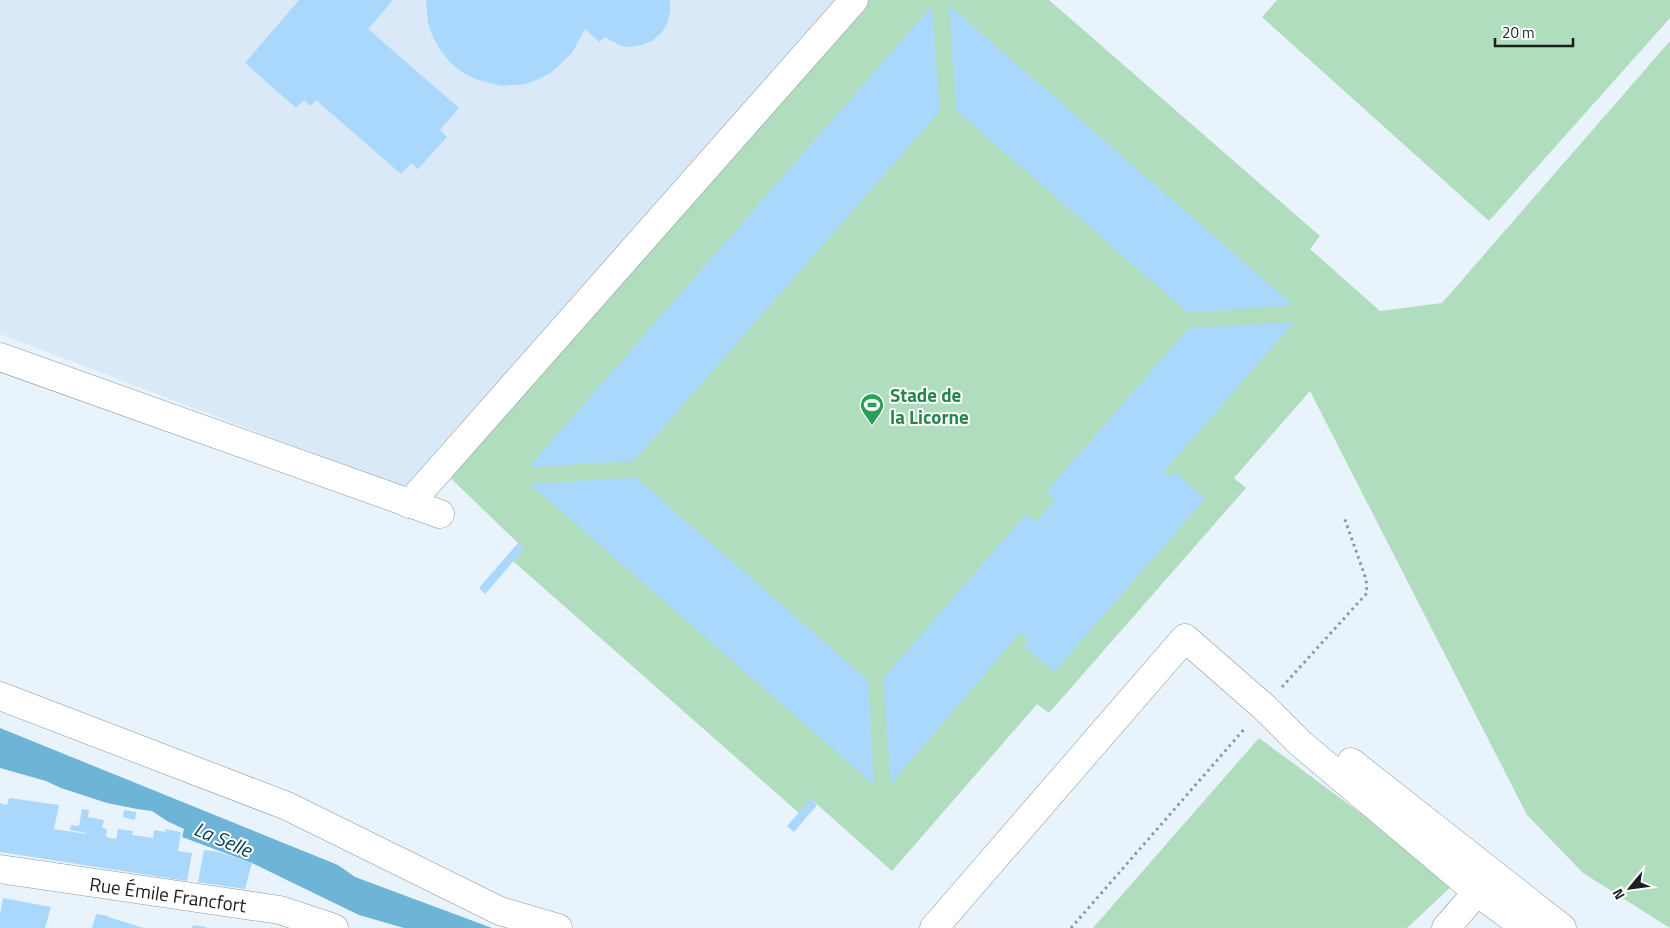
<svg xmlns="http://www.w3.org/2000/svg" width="1670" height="928" font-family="'Titillium Web',sans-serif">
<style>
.built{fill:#d9e9f7}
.green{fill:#b0ddbe}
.water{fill:#6db4d6}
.building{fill:#aad7fc}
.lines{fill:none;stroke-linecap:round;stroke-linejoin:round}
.minor-casing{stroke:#8c969e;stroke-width:29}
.path{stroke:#8e969c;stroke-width:3;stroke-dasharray:2.5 4;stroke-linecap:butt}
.minor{stroke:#fff;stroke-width:28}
.labels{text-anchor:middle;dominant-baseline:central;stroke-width:4;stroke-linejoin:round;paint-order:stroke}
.leisure-label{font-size:19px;font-weight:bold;fill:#27864d;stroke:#fff;text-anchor:start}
.street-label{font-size:19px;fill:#1b1f22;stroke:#fff}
.water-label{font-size:20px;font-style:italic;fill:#004158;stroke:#fff}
</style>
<rect width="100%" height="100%" fill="#e8f3fb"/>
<!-- built -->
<polygon class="built" points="0,0 835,0 409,490 0,334"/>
<!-- green -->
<g class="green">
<polygon points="835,0 1049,0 1320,236 1310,249 1380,311 1442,303 1670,41 1670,928 1583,873 1527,815 1310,391 1234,478 1246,488 1049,713 1037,704 892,871 811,799 799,813 513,561 524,549 434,462"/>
<polygon points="1277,0 1670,0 1670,18 1489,221 1262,17"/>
<polygon points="1259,738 1455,883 1407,928 1093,928"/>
</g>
<!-- water -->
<polygon class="water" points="0,728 338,865 355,877 492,928 404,928 359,915 252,863 182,837 184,829 167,821 152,811 137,809 107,803 61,788 46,781 0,768"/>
<!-- building -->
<g class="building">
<polygon points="299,0 393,0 368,29 459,108 440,130 447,137 418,169 411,163 401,174 316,100 311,106 304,100 296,108 245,63"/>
<polygon points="426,0 670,0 670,12 667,24 661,33 652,41 642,45 631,47 621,46 605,37 599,42 585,29 572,53 552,72 539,79 525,84 501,86 475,79 462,72 451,63 441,51 433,37 428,23"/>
<polygon points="949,5 1293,305 1188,313 956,110"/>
<polygon points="932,6 940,111 634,461 529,467"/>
<polygon points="1294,322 1164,472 1170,477 1175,472 1205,499 1054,672 1023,645 1028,640 1020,633 891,784 883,679 1026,514 1036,522 1055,500 1046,492 1189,328"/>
<polygon points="635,477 868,680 874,785 530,484"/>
<polygon points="518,543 524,549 485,594 479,588"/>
<polygon points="9,798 59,805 54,829 86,834 86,833 70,830 71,825 79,826 82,809 89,810 88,817 104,820 102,828 107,829 106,837 116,839 118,829 133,831 132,835 153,838 154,830 165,832 165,829 181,832 178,851 192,853 187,881 0,852 0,803 7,805"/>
<polygon points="811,799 817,805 794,832 787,826"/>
<polygon points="124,810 136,812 135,820 123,817"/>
<polygon points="204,850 219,852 252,863 245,889 198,882"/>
<polygon points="3,898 51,907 45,928 0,928 0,915"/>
<polygon points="96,914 109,916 108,917 144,928 92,928"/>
<polygon points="193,925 206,927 206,928 192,928"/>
</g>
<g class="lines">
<!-- minor casing -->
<g class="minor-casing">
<g id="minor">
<polyline points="0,357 440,514"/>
<polyline points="409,504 854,0"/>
<polyline points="0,696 287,806 500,911 558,928"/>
<polyline points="1351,762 1562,928"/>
<polyline points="0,869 280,910 334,928"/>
<polyline points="934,928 1185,638 1264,707 1300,743 1477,892 1526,928"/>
<polyline points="1446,928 1488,879"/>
</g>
</g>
<!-- path -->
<g class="path">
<polyline points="1282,687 1367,593 1366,579 1344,517"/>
<polyline points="1071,928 1246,727"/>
</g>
<!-- minor -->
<use href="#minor" class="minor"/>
</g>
<!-- icons -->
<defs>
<g id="stadium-pin" transform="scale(1.25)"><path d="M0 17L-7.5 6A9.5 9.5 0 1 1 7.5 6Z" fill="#2e9e5b" stroke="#fff"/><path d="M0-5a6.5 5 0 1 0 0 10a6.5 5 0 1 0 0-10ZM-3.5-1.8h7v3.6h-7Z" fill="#fff"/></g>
</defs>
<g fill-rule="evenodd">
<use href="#stadium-pin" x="872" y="405"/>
</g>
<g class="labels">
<!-- leisure labels -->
<g class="leisure-label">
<text x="890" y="394">Stade de<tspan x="890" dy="22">la Licorne</tspan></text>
</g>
<!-- street labels -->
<g class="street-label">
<text transform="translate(168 894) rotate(8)">Rue Émile Francfort</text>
</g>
<!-- water labels -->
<g class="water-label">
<text transform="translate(223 839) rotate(23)">La Selle</text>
</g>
</g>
<!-- north arrow -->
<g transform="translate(1630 888) rotate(241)" stroke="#ffffff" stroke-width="4" paint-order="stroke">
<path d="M0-4L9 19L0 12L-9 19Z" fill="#1b1f22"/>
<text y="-8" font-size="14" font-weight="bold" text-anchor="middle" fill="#1b1f22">N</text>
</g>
<!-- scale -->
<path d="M1495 38v8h78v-8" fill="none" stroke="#1b1f22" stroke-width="2.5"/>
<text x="1502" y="38" font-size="15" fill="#1b1f22" stroke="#ffffff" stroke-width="4" paint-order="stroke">20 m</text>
</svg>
